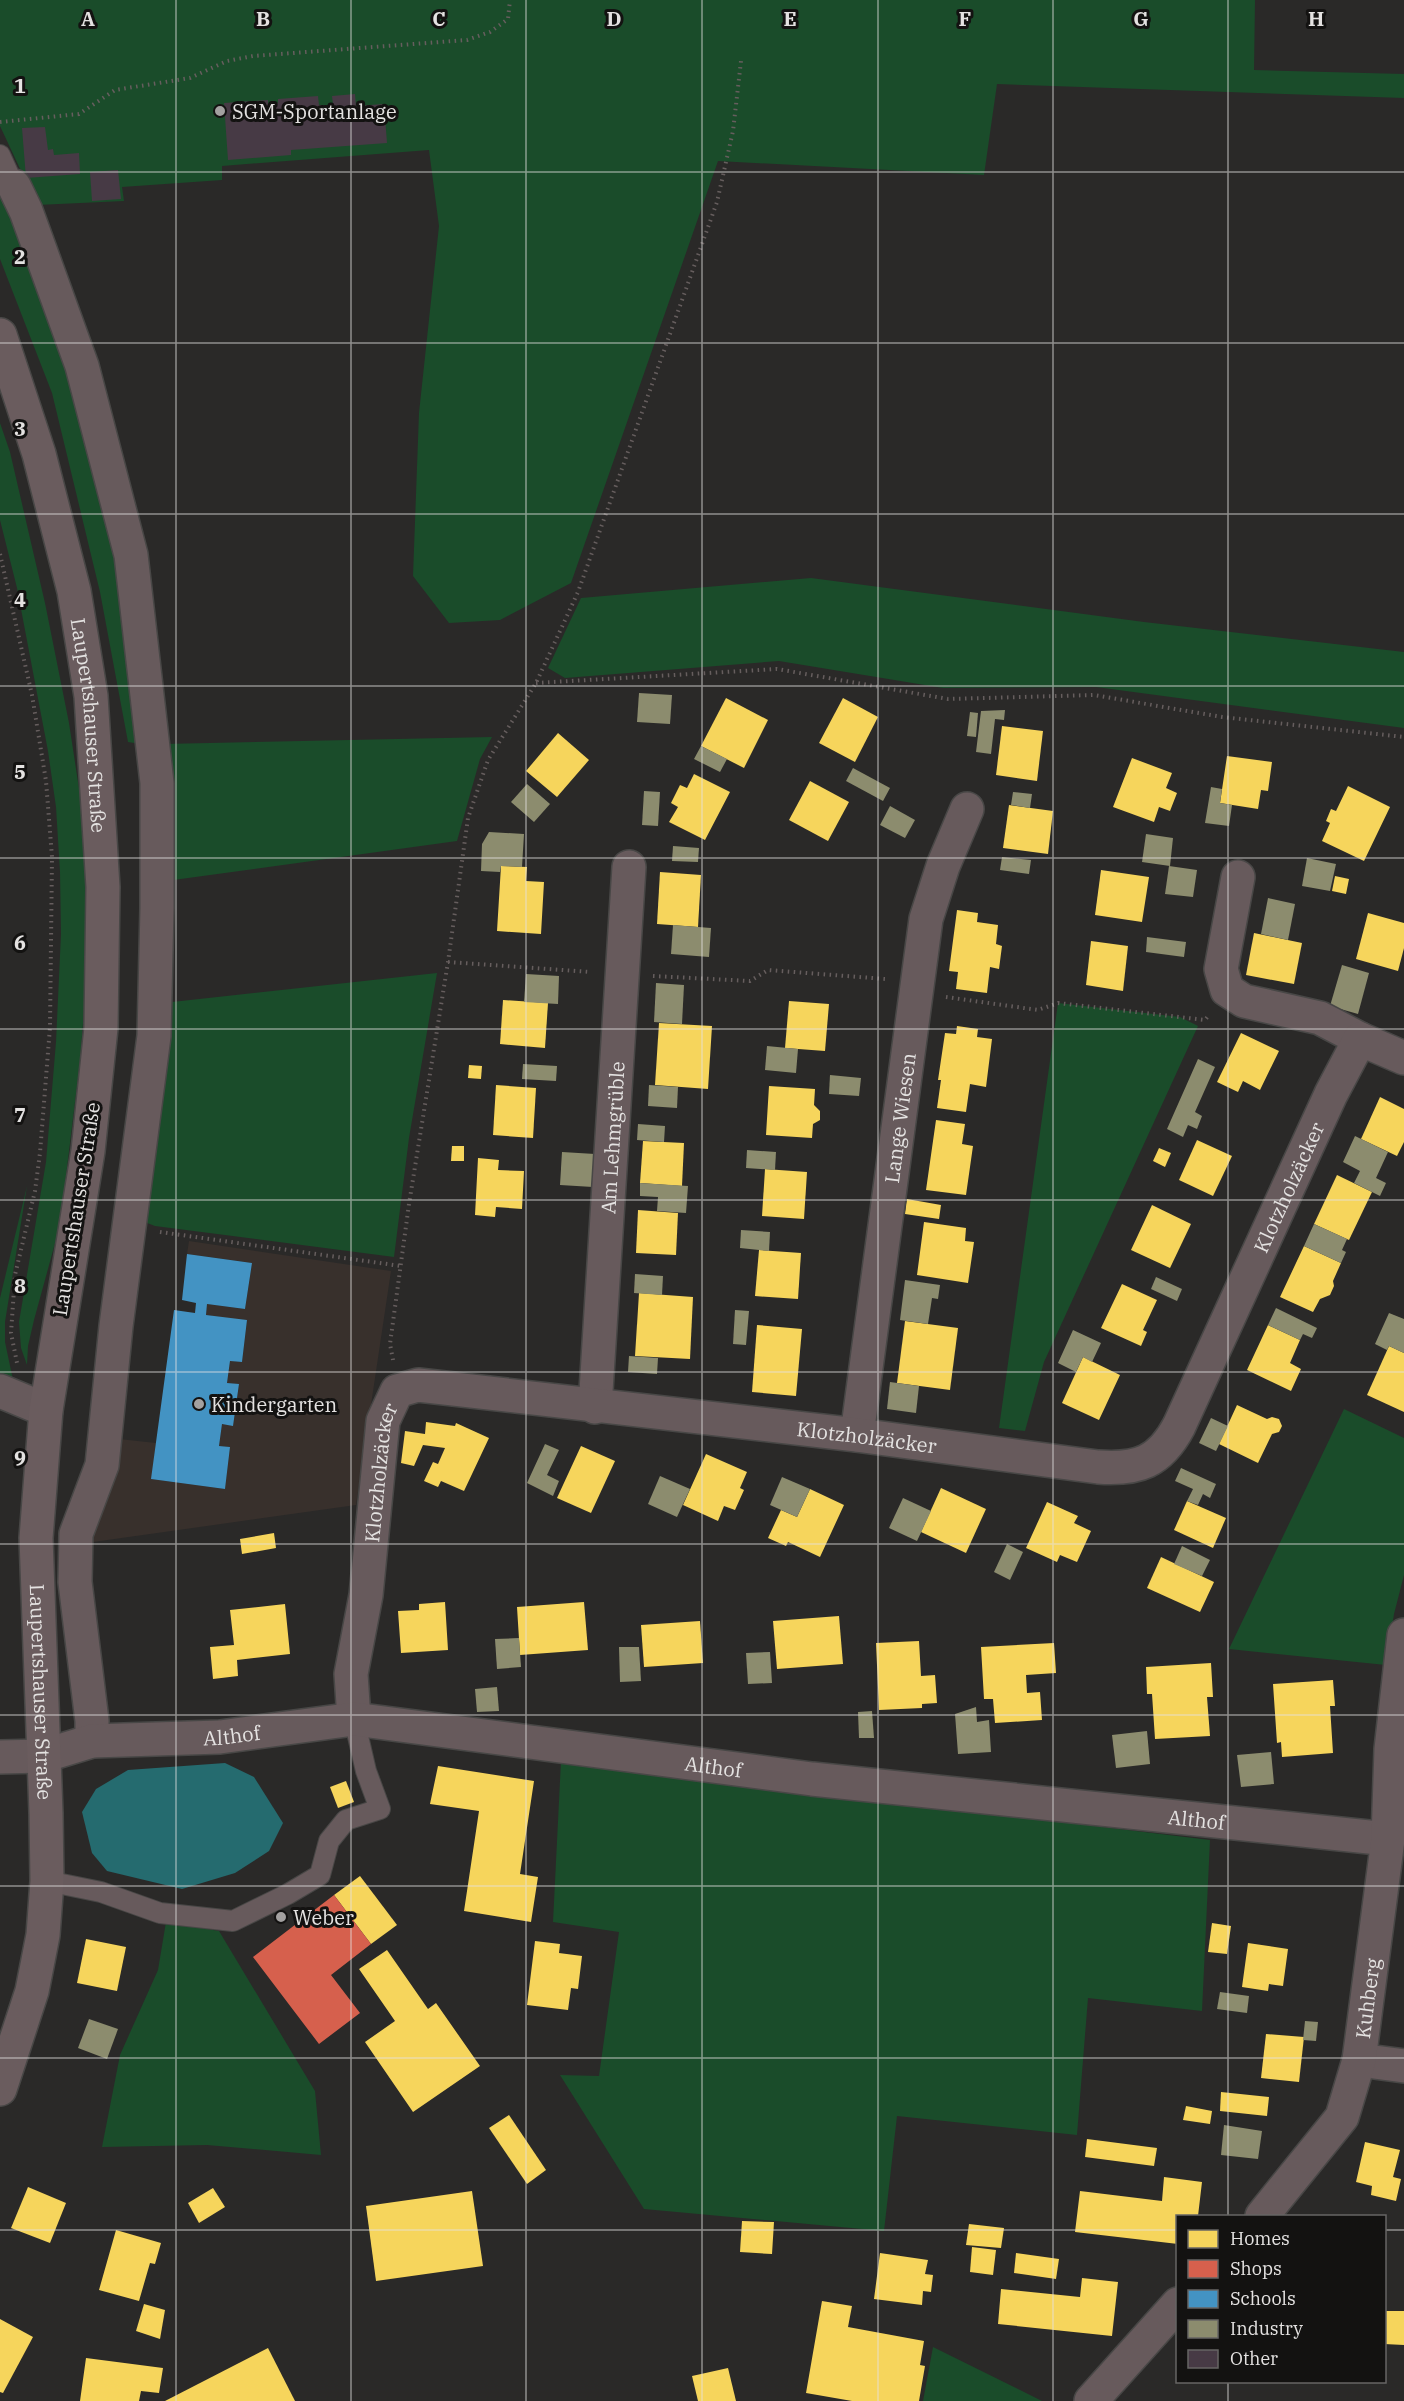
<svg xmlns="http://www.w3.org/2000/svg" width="1404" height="2401" font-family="'IBM Plex Serif',serif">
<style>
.built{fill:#38302c}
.green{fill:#1a4c2a}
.water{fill:#256b6f}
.homes{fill:#f6d55c}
.shops{fill:#d6604d}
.schools{fill:#4393c3}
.industry{fill:#8c8c6e}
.building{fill:#473a45}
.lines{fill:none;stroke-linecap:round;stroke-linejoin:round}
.lane-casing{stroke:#484746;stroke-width:22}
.street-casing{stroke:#484746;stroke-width:36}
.secondary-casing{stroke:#484746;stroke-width:36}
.path{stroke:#665e5e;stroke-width:4;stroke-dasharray:1.5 4.5;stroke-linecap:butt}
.lane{stroke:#675a5c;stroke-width:20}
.street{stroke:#675a5c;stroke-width:33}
.secondary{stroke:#6a5c5e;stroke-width:33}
.grid{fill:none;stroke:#e4e2e1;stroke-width:1.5;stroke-opacity:0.55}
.poi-dot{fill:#a3a1a0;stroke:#131211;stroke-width:2}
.labels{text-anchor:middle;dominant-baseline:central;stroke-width:6;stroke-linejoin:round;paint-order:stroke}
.poi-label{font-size:20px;fill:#e4e2e1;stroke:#131211;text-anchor:start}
.street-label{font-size:20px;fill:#e4e2e1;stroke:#131211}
.grid-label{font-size:20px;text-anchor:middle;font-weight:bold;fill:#e4e2e1;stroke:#131211;stroke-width:6;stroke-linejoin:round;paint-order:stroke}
</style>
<rect width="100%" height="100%" fill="#2a2928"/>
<!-- built -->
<polygon class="built" points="189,1241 391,1271 356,1505 86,1543 119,1439 156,1443 152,1479 225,1489 230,1447 219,1446 222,1424 233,1425 239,1385 227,1383 230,1361 242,1362 247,1321 206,1315 207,1304 245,1309 252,1263 187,1254"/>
<!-- green -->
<g class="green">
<polygon points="0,0 1255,0 1254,70 1404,74 1404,98 997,84 984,175 718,161 571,583 500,620 449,623 413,576 419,413 439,226 429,150 222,166 222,180 122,187 124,201 37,205 0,126"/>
<polygon points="0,188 73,367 122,561 147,745 128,742 100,592 52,393 0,259"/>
<polygon points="0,423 10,452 45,603 69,723 87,841 88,960 80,1061 60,1225 34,1320 28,1346 27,1365 21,1348 19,1322 46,1162 56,1042 61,934 60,872 56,807 48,751 17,588 0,520"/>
<polygon points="811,578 1144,622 1404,652 1404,728 1096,687 943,688 779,661 565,678 548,668 581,598"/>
<polygon points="492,737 480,759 457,841 166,881 163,744"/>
<polygon points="437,973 409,1138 394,1257 155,1226 142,1221 163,1003"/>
<polygon points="1058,1003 1180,1017 1198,1026 1044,1362 1025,1431 999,1428"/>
<polygon points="27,1186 5,1322 5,1342 13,1380 0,1382 0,1298"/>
<polygon points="1344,1409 1404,1438 1404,1575 1394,1614 1386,1665 1229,1649"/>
<polygon points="561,1761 1210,1840 1202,2011 1088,1998 1077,2135 897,2116 884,2231 644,2209 560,2075 599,2076 619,1932 553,1922"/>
<polygon points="166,1922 219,1931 315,2091 321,2155 207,2145 102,2147 120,2055 158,1970"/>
<polygon points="933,2347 1042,2401 923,2401"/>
</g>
<!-- water -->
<polygon class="water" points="225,1763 254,1777 283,1823 269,1851 235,1873 182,1889 107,1871 92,1853 82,1812 96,1789 128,1770"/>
<!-- homes -->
<g class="homes">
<polygon points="726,698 768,720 744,768 701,746"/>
<polygon points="843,698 878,717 855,762 819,743"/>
<polygon points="1002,726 1043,731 1037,781 996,775"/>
<polygon points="558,733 589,760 557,797 526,771"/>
<polygon points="1227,756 1272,762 1268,791 1261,790 1258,809 1220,803"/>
<polygon points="1132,758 1172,773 1166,788 1177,793 1170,811 1159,807 1154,822 1113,807"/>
<polygon points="694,774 730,792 705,840 669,822 678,807 671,803 680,785 687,788"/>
<polygon points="810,781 849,802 828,841 789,820"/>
<polygon points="1348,786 1390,807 1364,861 1322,841 1330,823 1326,821 1331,809 1336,811"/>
<polygon points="1009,805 1053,811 1048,854 1003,848"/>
<polygon points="501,866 527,867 526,881 544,882 541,934 497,931"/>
<polygon points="1101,870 1149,877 1142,922 1095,915"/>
<polygon points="660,872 701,875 698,927 657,924"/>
<polygon points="1335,876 1349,879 1346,894 1332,891"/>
<polygon points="957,910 978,913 977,922 998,925 996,944 1002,946 999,969 990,967 987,993 956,989 958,972 949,971"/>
<polygon points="1368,913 1404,923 1404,948 1398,971 1356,959"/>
<polygon points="1254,933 1302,943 1294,984 1246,975"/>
<polygon points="1091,941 1128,946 1123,991 1086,985"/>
<polygon points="503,1000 548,1003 545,1048 500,1044"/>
<polygon points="789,1001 829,1004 825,1051 785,1048"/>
<polygon points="659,1023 712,1026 708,1089 655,1085"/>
<polygon points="957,1026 978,1029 977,1037 992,1039 986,1087 970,1084 966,1112 937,1108 941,1080 938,1080 945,1033 956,1034"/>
<polygon points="1241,1033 1279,1051 1260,1090 1243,1081 1238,1092 1217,1082"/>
<polygon points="469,1065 482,1066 481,1079 468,1078"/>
<polygon points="496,1085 536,1088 533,1138 493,1135"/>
<polygon points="769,1086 815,1089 814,1105 820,1111 820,1120 813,1124 812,1138 766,1135"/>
<polygon points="1380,1097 1404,1109 1404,1142 1397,1156 1361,1139"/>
<polygon points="936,1120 965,1124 962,1144 973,1146 966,1195 926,1190"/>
<polygon points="1197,1140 1232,1156 1213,1196 1179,1180"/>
<polygon points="643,1141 684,1143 682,1186 640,1183"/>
<polygon points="452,1146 464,1146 464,1161 451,1161"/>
<polygon points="1159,1148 1171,1153 1165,1167 1153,1161"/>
<polygon points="478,1158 499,1160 498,1170 524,1171 522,1209 496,1207 495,1217 475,1215"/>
<polygon points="765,1169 807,1172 804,1219 762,1216"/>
<polygon points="1337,1175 1372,1192 1349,1240 1314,1224"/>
<polygon points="907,1199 941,1205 939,1219 905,1214"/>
<polygon points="1152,1205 1191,1224 1170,1268 1131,1250"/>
<polygon points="638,1210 678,1213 676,1255 636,1253"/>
<polygon points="924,1222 966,1228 965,1241 974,1242 968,1283 917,1275"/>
<polygon points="1304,1246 1341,1263 1333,1281 1334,1286 1330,1295 1320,1299 1313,1312 1280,1297"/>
<polygon points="759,1250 801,1253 798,1299 755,1296"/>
<polygon points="1122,1284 1157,1300 1143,1330 1147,1332 1141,1346 1101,1328"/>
<polygon points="639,1293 693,1297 690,1359 635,1356"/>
<polygon points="905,1321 958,1328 950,1390 897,1383"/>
<polygon points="757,1325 802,1329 796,1396 752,1392"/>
<polygon points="1268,1325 1300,1340 1290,1363 1301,1369 1291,1391 1247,1370"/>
<polygon points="1389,1346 1404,1353 1404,1412 1367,1395"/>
<polygon points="1083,1357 1120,1375 1099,1420 1062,1403"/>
<polygon points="1237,1405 1267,1419 1272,1417 1279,1419 1282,1426 1279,1432 1272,1434 1258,1463 1219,1444"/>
<polygon points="426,1422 455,1426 456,1423 489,1438 464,1491 441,1481 438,1487 424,1481 433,1462 438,1464 445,1448 423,1445 414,1466 401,1463 405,1431 425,1434"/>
<polygon points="581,1446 615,1461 591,1513 557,1498"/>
<polygon points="706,1454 747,1472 740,1488 744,1490 735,1510 724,1506 718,1521 683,1505"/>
<polygon points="941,1488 986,1509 966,1553 921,1532"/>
<polygon points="810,1489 844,1505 820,1557 788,1542 786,1546 768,1538 781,1510 797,1517"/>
<polygon points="1187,1501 1226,1518 1213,1548 1174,1530"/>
<polygon points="1047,1502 1078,1516 1074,1523 1091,1531 1077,1562 1060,1555 1057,1562 1026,1548"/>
<polygon points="274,1533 276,1548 242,1554 240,1539"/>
<polygon points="1161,1557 1214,1582 1200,1612 1147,1588"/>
<polygon points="445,1602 448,1650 401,1653 398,1611 419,1610 419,1604"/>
<polygon points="584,1602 588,1650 520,1655 517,1607"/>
<polygon points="285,1604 290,1654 237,1660 238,1676 213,1679 210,1647 234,1645 230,1610"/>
<polygon points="839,1616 843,1664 777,1669 773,1621"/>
<polygon points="700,1621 703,1663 644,1667 641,1625"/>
<polygon points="919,1641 921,1676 935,1675 937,1703 922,1704 922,1708 879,1710 876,1643"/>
<polygon points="1054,1643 1056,1673 1026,1675 1027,1693 1040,1692 1042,1720 995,1723 993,1699 984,1699 981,1647"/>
<polygon points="1211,1663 1213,1697 1207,1697 1210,1736 1155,1739 1152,1694 1147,1694 1146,1667"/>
<polygon points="1333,1680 1335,1706 1330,1706 1333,1753 1282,1757 1281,1742 1277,1743 1273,1684"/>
<polygon points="438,1766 534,1781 520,1874 538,1877 531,1922 464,1911 479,1811 430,1804"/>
<polygon points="346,1781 354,1802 338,1808 330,1787"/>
<polygon points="360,1876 397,1925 371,1944 334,1895"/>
<polygon points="1212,1923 1231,1926 1227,1954 1208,1952"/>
<polygon points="86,1939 126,1947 117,1991 77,1983"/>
<polygon points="535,1941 560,1944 559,1953 582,1956 578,1989 571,1988 568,2010 527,2005"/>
<polygon points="1248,1943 1288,1949 1283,1986 1269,1984 1268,1991 1242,1987"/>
<polygon points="387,1950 428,2009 436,2003 480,2066 413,2112 365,2042 395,2021 359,1969"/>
<polygon points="1266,2034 1304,2037 1299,2082 1261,2078"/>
<polygon points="1221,2092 1269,2097 1267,2116 1220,2111"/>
<polygon points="1186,2106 1212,2111 1210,2124 1183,2120"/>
<polygon points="509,2115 546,2170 527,2184 489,2128"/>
<polygon points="1087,2139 1157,2148 1154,2166 1085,2157"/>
<polygon points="1365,2142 1400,2150 1393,2177 1401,2179 1396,2201 1371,2195 1372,2186 1356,2182"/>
<polygon points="1164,2177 1202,2182 1198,2216 1178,2216 1178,2244 1075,2232 1080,2191 1162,2201"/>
<polygon points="28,2187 66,2203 50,2243 11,2228"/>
<polygon points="213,2188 225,2207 199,2223 188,2203"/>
<polygon points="472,2191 483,2266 376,2281 366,2206"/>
<polygon points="742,2221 774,2222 772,2254 740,2252"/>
<polygon points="969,2224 1004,2228 1001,2248 966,2245"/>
<polygon points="116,2230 161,2243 155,2264 150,2263 139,2301 99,2290"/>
<polygon points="972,2247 996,2250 993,2275 970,2272"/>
<polygon points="880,2253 928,2260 925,2274 933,2275 931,2292 923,2291 922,2305 874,2299"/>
<polygon points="1016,2253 1059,2259 1056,2279 1014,2273"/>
<polygon points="1082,2278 1118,2282 1112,2336 998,2324 1001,2289 1080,2297"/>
<polygon points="822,2301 852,2306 848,2327 924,2341 920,2365 925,2366 919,2401 852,2401 806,2393"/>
<polygon points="144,2304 165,2310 160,2339 136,2331"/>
<polygon points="1384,2311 1404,2311 1404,2345 1384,2344"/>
<polygon points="0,2319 33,2337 3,2393 0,2392"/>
<polygon points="268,2348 295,2401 165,2401"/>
<polygon points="86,2358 163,2368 159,2393 141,2391 139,2401 80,2401"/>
<polygon points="728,2368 736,2401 698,2401 692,2376"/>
</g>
<!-- shops -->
<polygon class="shops" points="334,1895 371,1944 331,1975 360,2013 319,2044 253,1957"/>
<!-- schools -->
<polygon class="schools" points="187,1254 252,1263 245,1309 207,1304 206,1315 247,1320 242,1362 230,1361 227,1383 239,1384 233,1426 222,1424 219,1446 230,1447 225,1489 151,1479 174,1310 195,1313 196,1303 182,1300"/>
<!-- industry -->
<g class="industry">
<polygon points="639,693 672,695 670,724 637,722"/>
<polygon points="1005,710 1004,720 995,719 991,754 976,752 981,711"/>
<polygon points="970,712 978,713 976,737 967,736"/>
<polygon points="701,746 727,759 720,772 694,759"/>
<polygon points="853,768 890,788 883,801 846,781"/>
<polygon points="527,784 550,804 534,822 511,802"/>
<polygon points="1211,787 1222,789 1220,803 1232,805 1229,826 1205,823"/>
<polygon points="644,791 660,792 658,826 642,825"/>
<polygon points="1013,792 1032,794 1030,808 1011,805"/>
<polygon points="890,806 915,820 905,838 880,825"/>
<polygon points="489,832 524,834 522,867 501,866 500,872 481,871 482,844"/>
<polygon points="1146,834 1173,838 1170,866 1142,862"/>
<polygon points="673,846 699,848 698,862 672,861"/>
<polygon points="1002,857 1031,860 1029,874 1000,870"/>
<polygon points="1307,858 1336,864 1330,891 1302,886"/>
<polygon points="1169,866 1197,870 1193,897 1165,894"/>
<polygon points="1268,898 1295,904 1288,940 1261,934"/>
<polygon points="673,925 711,928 709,957 671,954"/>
<polygon points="1147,937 1186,942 1184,957 1146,952"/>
<polygon points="1342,965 1369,973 1358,1014 1330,1006"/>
<polygon points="526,974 559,976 558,1004 524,1002"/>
<polygon points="656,983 684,985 682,1024 654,1022"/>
<polygon points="767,1046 798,1049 796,1073 765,1070"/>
<polygon points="1198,1059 1215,1067 1195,1112 1202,1116 1197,1129 1188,1125 1183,1137 1167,1129"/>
<polygon points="523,1064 557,1066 556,1081 522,1079"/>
<polygon points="830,1075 861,1078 859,1096 829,1094"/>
<polygon points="649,1085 678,1087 677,1108 648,1106"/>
<polygon points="638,1124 665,1126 664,1142 637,1140"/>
<polygon points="1355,1136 1388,1152 1376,1178 1386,1183 1380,1196 1354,1183 1360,1171 1343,1162"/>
<polygon points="747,1150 776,1152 775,1170 746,1168"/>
<polygon points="562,1152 595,1154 593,1187 560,1185"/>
<polygon points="640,1183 688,1186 686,1213 657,1211 658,1197 640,1196"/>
<polygon points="1314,1224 1347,1239 1342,1250 1346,1252 1341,1263 1304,1246"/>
<polygon points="741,1230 770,1232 769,1251 740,1248"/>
<polygon points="635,1274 663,1276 662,1295 634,1293"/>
<polygon points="1156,1277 1182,1289 1177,1301 1151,1289"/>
<polygon points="905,1280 940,1285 938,1299 932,1298 928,1324 900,1320"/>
<polygon points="1276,1308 1317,1328 1312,1338 1303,1334 1300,1340 1268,1325"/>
<polygon points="735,1310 749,1311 746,1345 733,1344"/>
<polygon points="1389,1313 1404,1319 1404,1353 1389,1346 1387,1350 1375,1344"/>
<polygon points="1073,1330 1101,1343 1092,1362 1083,1357 1076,1372 1058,1363"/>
<polygon points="629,1356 658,1358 657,1374 628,1372"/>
<polygon points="890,1382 919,1386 916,1413 887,1409"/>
<polygon points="1211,1418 1228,1426 1216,1451 1199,1443"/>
<polygon points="545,1444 559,1450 547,1475 559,1481 553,1496 527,1483"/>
<polygon points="1181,1468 1216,1484 1210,1498 1203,1494 1198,1505 1187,1501 1193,1489 1175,1481"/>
<polygon points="660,1476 690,1489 677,1517 648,1504"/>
<polygon points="782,1477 810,1489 797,1517 770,1505"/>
<polygon points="903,1498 931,1511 917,1541 889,1528"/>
<polygon points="1007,1544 1023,1552 1010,1580 994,1572"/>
<polygon points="1182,1546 1210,1560 1202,1576 1174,1564"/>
<polygon points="519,1638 521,1667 497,1669 495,1639"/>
<polygon points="619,1647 639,1647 641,1681 620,1682"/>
<polygon points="770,1652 772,1683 748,1684 746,1653"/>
<polygon points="497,1687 499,1711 477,1712 475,1689"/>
<polygon points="976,1707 977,1722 989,1720 991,1752 958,1754 955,1714"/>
<polygon points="872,1711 874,1738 859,1738 858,1712"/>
<polygon points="1147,1731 1150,1764 1116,1768 1112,1735"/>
<polygon points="1271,1752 1274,1784 1241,1787 1237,1755"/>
<polygon points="1220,1992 1249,1996 1247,2013 1217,2009"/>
<polygon points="89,2019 118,2029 107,2059 78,2048"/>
<polygon points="1305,2021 1318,2022 1316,2041 1303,2040"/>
<polygon points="1224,2125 1262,2131 1258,2159 1221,2155"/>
</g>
<!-- building -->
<g class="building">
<polygon points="355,94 356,106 384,104 387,143 291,150 291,155 228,160 224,103 268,100 268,104 278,103 278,99 318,96 319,105 333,105 332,96"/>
<polygon points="45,127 48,150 53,149 54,155 79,153 80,174 26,178 22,128"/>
<polygon points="118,170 121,199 92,201 90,172"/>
</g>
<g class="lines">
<!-- lane casing -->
<g class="lane-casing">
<g id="lane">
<polyline points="0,155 14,186"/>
<polyline points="47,1881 101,1892 160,1913 233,1921 288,1894 320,1875 329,1841 346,1820 380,1809 366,1771 354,1719"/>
</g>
</g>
<!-- street casing -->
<g class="street-casing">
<g id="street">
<polyline points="14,186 26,211 82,366 131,555 157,783 157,908 154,1036 116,1326 102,1465 76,1534 75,1582 92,1721 92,1741"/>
<polyline points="1238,877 1221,969 1227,990 1244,1001 1320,1018 1360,1039"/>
<polyline points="0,1391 46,1410"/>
<path id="s1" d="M595 1407 629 867"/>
<path id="s2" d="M857 1435 926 919 943 866 967 809"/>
<path id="s3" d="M354 1719 351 1674 366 1595 383 1421 397 1391 418 1385 857 1435 1098 1467C1138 1470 1160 1462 1179 1426L1331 1094 1360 1039 1404 1058"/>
<path id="s4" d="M0 1757 43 1756 92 1741 220 1737 354 1719 812 1779 1388 1839"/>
<polyline points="1359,2060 1404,2066"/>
<path id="s5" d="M1262 2216 1342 2117 1359 2060 1388 1839 1391 1749 1404 1635"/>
<polyline points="1091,2401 1178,2304"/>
</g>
</g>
<!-- secondary casing -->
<g class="secondary-casing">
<g id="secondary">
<path id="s6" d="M0 335 39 454 74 591 91 696 103 887 101 1028 88 1151 46 1410 36 1538 46 1813 47 1881 43 1935 32 1991 0 2089"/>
</g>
</g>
<!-- path -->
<g class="path">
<polyline points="0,122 79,114 115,90 190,78 227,61 253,56 467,40 490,32 508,19 510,0"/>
<polyline points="0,554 32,695 46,781 52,857 50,1027 40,1153 35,1191 15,1275 11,1333 17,1363"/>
<polyline points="536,683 777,669 948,699 1094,695 1222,717 1404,737"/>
<polyline points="448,962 591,972"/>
<polyline points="653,976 750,981 768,970 885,979"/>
<polyline points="946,997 1038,1010 1058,1003 1205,1020 1209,1015"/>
<polyline points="160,1232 401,1266"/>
<polyline points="393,1360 390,1344 409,1204 448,962 468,818 488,760 536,683 578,592 717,202 733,131 741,61"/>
</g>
<!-- lane -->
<use href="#lane" class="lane"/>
<!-- street -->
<use href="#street" class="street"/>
<!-- secondary -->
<use href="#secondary" class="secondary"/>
</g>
<!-- grid -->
<path class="grid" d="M176 0V2401M351 0V2401M526 0V2401M702 0V2401M878 0V2401M1053 0V2401M1228 0V2216M0 172H1404M0 343H1404M0 514H1404M0 686H1404M0 858H1404M0 1029H1404M0 1200H1404M0 1372H1404M0 1544H1404M0 1715H1404M0 1886H1404M0 2058H1404M0 2230H1178M1384 2230H1404M1228 2382V2401"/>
<!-- markers -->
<g class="poi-dot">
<circle cx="220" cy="111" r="6"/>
<circle cx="199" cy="1404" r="6"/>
<circle cx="281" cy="1917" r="6"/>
</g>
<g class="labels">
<!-- poi labels -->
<g class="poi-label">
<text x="232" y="111">SGM-Sportanlage</text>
<text x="211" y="1404">Kindergarten</text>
<text x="293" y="1917">Weber</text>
</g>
<!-- street labels -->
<g class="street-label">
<text stroke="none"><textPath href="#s6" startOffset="402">Laupertshauser Straße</textPath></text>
<text stroke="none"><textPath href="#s2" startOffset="320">Lange Wiesen</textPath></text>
<text stroke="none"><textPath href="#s1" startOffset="270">Am Lehmgrüble</textPath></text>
<text stroke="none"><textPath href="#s3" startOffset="1401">Klotzholzäcker</textPath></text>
<text transform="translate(76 1209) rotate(-81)">Laupertshauser Straße</text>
<text stroke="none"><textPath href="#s3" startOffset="807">Klotzholzäcker</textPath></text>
<text stroke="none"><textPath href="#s3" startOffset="249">Klotzholzäcker</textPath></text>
<text stroke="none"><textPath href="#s6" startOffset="1374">Laupertshauser Straße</textPath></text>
<text stroke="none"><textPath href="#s4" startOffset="234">Althof</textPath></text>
<text stroke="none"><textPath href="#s4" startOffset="720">Althof</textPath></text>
<text stroke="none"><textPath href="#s4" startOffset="1206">Althof</textPath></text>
<text stroke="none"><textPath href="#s5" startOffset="249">Kuhberg</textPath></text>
</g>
</g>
<g class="grid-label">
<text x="88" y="26">A</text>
<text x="263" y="26">B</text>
<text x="439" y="26">C</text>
<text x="614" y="26">D</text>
<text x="790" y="26">E</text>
<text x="965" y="26">F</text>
<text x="1141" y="26">G</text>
<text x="1316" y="26">H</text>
<text x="20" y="93">1</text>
<text x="20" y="264">2</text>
<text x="20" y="436">3</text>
<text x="20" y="607">4</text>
<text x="20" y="779">5</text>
<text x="20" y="950">6</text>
<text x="20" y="1122">7</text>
<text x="20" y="1293">8</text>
<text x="20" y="1465">9</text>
</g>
<!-- legend -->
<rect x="1176" y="2215" width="210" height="168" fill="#131211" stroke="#676564" stroke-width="1.5"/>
<rect x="1188" y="2230" width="30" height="18" fill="#f6d55c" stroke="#676564" stroke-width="1.5"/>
<text x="1230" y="2245" font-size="18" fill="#e4e2e1">Homes</text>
<rect x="1188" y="2260" width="30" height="18" fill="#d6604d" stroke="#676564" stroke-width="1.5"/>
<text x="1230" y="2275" font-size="18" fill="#e4e2e1">Shops</text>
<rect x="1188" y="2290" width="30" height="18" fill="#4393c3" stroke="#676564" stroke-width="1.5"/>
<text x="1230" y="2305" font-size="18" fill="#e4e2e1">Schools</text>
<rect x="1188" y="2320" width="30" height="18" fill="#8c8c6e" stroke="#676564" stroke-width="1.5"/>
<text x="1230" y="2335" font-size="18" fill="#e4e2e1">Industry</text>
<rect x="1188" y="2350" width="30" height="18" fill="#473a45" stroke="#676564" stroke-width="1.5"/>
<text x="1230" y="2365" font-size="18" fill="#e4e2e1">Other</text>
</svg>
